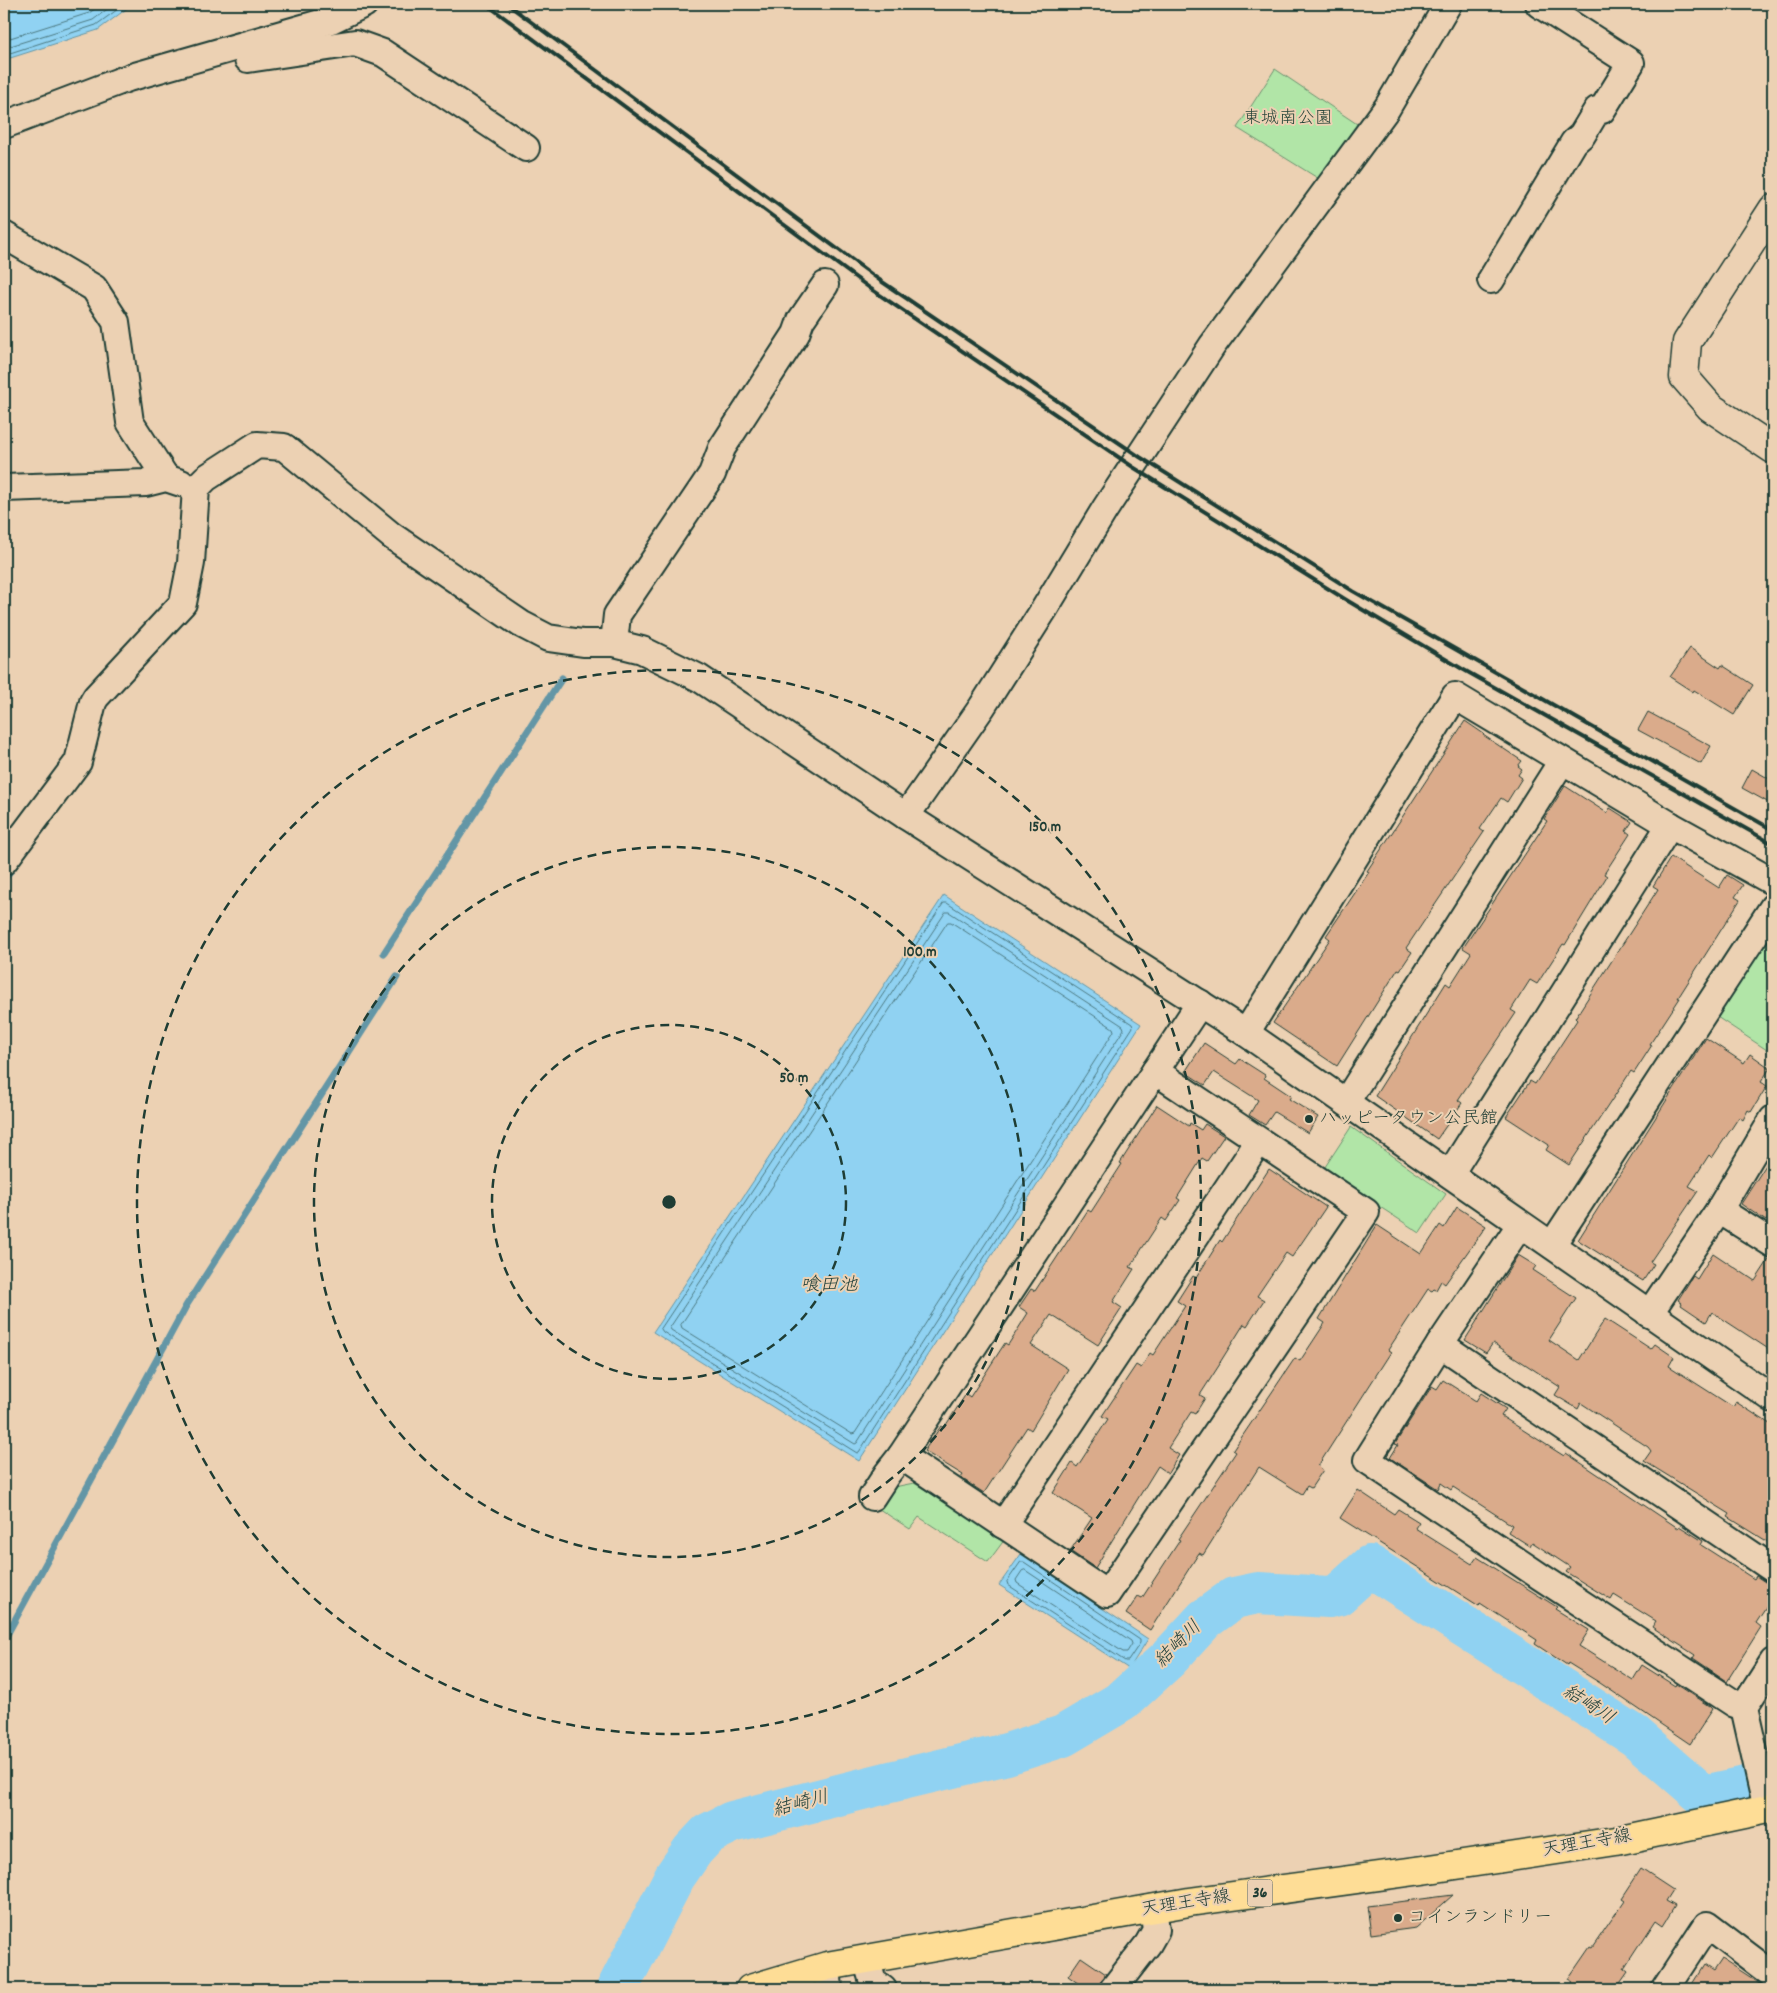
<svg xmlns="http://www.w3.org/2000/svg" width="1777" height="1993" font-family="Dekko,'Klee One',sans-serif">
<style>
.green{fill:#b1e5a7;stroke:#68916e}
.water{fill:#90d2f2;stroke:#6396a6}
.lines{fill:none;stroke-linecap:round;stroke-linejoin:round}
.shore{stroke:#4c7980;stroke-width:1}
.stream{stroke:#6396a6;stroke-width:7}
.river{stroke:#90d2f2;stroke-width:42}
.building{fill:#daab8b;stroke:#1f3d34}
.street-casing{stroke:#1f3d34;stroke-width:30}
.secondary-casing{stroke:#1f3d34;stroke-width:31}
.primary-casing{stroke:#1f3d34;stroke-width:31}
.street{stroke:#ecd1b3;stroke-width:26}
.secondary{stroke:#ecd1b3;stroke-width:28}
.primary{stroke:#fedd96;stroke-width:28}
.rail{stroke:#1f3d34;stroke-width:4}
.ring{fill:none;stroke:#1f3d34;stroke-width:2.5;stroke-dasharray:9 6}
.poi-dot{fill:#1f3d34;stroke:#ecd1b3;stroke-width:2}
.labels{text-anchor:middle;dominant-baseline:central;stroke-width:4;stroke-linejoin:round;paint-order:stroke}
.shield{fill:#ecd1b3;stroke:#5c695a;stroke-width:1}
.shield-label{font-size:16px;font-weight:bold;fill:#1f3d34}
.park-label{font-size:18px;fill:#26453a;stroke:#ecd1b3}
.poi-label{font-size:18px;fill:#1f3d34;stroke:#ecd1b3;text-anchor:start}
.street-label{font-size:18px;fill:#1f3d34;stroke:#ecd1b3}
.water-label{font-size:19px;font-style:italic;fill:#25443e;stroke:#ecd1b3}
.centre{fill:#1f3d34;stroke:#ecd1b3;stroke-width:2.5}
.ring-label{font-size:15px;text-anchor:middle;font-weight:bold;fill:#1f3d34;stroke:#ecd1b3;stroke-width:4;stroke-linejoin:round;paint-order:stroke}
</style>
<rect width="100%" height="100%" fill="#ecd1b3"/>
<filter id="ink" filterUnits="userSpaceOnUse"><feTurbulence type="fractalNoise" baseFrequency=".02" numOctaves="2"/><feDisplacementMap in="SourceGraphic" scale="10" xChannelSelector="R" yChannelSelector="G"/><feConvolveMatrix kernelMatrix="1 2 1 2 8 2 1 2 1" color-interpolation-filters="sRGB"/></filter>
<g filter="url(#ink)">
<!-- green -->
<g class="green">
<polygon points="1275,69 1363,128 1324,182 1237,128"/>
<polygon points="1773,922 1773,1054 1714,1015"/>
<polygon points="1351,1127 1446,1194 1420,1233 1323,1170"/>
<polygon points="914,1483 1005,1539 988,1562 919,1517 910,1529 876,1507 889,1488"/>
</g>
<!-- water -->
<g class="water">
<polygon points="4,4 133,4 98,30 4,60"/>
<polygon points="944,895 1141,1024 859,1461 653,1332"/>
<polygon points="1021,1554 1148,1639 1129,1669 999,1585"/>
</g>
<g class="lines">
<!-- shore -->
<g class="shore">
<polyline points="4,40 89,13 102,4"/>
<polyline points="4,48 93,20 114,4"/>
<polyline points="4,55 96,25 125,4"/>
<polygon points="944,903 947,903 1132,1024 1133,1027 859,1452 857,1453 663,1332 661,1329"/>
<polygon points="946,912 949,912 1123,1026 1124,1029 857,1443 855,1444 671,1330 670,1328"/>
<polygon points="948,922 951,922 1113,1028 1114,1031 855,1433 852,1434 682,1328 681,1325"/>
<polygon points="1021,1562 1024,1562 1140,1640 1140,1643 1128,1661 1125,1661 1008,1585 1007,1582"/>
<polygon points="1025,1570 1131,1641 1132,1644 1127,1652 1123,1652 1017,1583 1016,1580 1022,1571"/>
</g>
<!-- stream -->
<g class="stream">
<polyline points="4,879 14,866"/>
<polyline points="384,953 562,678"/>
<polyline points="4,1640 186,1306 397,977"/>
</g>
<!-- river -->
<polyline class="river" points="617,1989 675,1876 693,1850 708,1834 732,1822 886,1783 1007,1754 1063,1736 1122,1701 1168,1659 1205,1619 1234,1598 1258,1593 1329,1597 1338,1595 1370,1566 1635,1736 1704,1796 1773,1781"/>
</g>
<!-- building -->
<g class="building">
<polygon points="1690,648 1720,668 1722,665 1753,685 1734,715 1694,690 1693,692 1670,677"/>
<polygon points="1648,712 1711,746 1701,764 1638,730"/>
<polygon points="1465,721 1484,734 1483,735 1522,761 1518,766 1522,769 1518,775 1522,778 1507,802 1501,798 1480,829 1484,832 1406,948 1412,952 1400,970 1398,969 1337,1066 1273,1023 1330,939 1326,936 1369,872 1367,871"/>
<polygon points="1752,769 1773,781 1773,805 1742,788"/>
<polygon points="1565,786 1607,813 1610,808 1632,822 1626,831 1630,834 1604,874 1607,876 1565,945 1563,944 1537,984 1530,980 1511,1010 1516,1013 1458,1100 1462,1103 1437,1139 1375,1096 1446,983 1450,986 1471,953 1463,948 1547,821 1544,819"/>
<polygon points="1671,857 1719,888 1727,875 1743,885 1735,897 1740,900 1678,998 1680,998 1650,1044 1652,1045 1634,1073 1631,1071 1569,1165 1546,1150 1549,1145 1506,1117 1530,1081 1535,1084 1577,1020 1575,1018 1658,889 1653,886"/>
<polygon points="1706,1038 1744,1063 1750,1054 1770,1068 1761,1082 1767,1086 1751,1112 1748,1110 1743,1120 1739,1117 1712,1158 1709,1155 1689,1186 1698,1191 1650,1262 1654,1264 1643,1281 1578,1240"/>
<polygon points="1204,1043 1236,1064 1240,1059 1265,1075 1264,1078 1291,1096 1289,1099 1318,1117 1308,1133 1274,1112 1265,1125 1249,1115 1258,1100 1214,1072 1205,1085 1185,1072"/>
<polygon points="1157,1105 1189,1126 1190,1123 1201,1130 1205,1124 1224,1136 1207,1161 1202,1158 1177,1198 1180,1200 1166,1221 1162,1218 1130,1267 1134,1269 1113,1302 1122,1308 1098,1345 1051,1315 1031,1345 1068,1369 1031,1430 1027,1427 984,1493 961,1478 963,1475 924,1451 941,1426 944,1428 966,1394 970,1397 1005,1343 1008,1345 1028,1313 1019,1307 1031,1289 1035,1291 1088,1210 1091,1212 1122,1164 1120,1163"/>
<polygon points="1773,1154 1773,1210 1766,1221 1741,1204"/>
<polygon points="1269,1169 1326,1207 1292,1257 1286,1253 1257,1296 1264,1300 1247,1326 1244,1324 1219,1364 1220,1364 1200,1395 1205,1398 1195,1414 1191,1412 1168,1448 1179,1455 1168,1473 1158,1466 1095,1568 1070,1551 1092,1518 1053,1493 1072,1463 1077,1467 1108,1419 1102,1416 1136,1365 1141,1368 1150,1353 1153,1355 1185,1306 1177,1301 1193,1276 1196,1278 1220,1240 1222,1242"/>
<polygon points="1457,1207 1486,1226 1445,1284 1441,1281 1436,1290 1434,1289 1432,1291 1428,1289 1388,1350 1391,1352 1318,1466 1323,1470 1311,1488 1307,1486 1302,1494 1259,1467 1203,1555 1199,1553 1150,1630 1126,1614 1138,1596 1142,1598 1180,1540 1178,1539 1236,1452 1233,1450 1295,1358 1300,1361 1325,1323 1319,1319 1377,1225 1421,1254 1440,1225 1444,1228"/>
<polygon points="1713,1253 1755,1281 1770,1258 1773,1259 1773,1352 1712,1312 1706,1322 1681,1305 1682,1303 1678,1300 1693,1276 1697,1279"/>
<polygon points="1518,1255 1536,1266 1533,1270 1576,1298 1549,1340 1579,1360 1605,1319 1651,1349 1655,1344 1674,1357 1669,1366 1733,1407 1736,1402 1773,1426 1773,1495 1767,1505 1773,1509 1773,1545 1728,1517 1730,1514 1644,1461 1651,1451 1648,1447 1581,1403 1578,1409 1555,1395 1560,1387 1493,1343 1486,1353 1465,1340"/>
<polygon points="1443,1380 1476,1401 1481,1393 1506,1409 1501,1416 1564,1456 1566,1453 1678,1528 1679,1526 1703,1541 1701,1545 1754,1579 1756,1576 1765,1582 1773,1584 1773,1597 1756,1623 1761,1627 1727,1681 1693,1658 1695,1655 1652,1627 1656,1621 1614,1595 1611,1600 1566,1572 1570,1567 1532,1542 1530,1546 1508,1532 1512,1525 1453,1487 1451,1490 1441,1483 1438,1489 1390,1458 1398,1445 1395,1444 1432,1386 1437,1389"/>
<polygon points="1358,1490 1394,1514 1398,1509 1419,1522 1415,1528 1472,1564 1477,1557 1557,1607 1555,1609 1589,1630 1579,1646 1633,1680 1642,1665 1675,1686 1676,1684 1710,1706 1713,1709 1690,1744 1600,1683 1568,1663 1567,1665 1535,1644 1537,1640 1480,1603 1479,1606 1340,1518"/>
<polygon points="1641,1869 1673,1890 1666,1901 1675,1906 1663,1925 1656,1920 1624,1969 1628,1972 1616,1989 1568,1989 1573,1982 1568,1979 1590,1947 1592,1948 1625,1900 1622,1898"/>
<polygon points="1453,1895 1416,1928 1371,1934 1367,1906"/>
<polygon points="1081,1957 1106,1974 1097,1989 1086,1989 1068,1976"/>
<polygon points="1721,1959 1764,1987 1768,1989 1689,1989 1704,1965 1713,1971"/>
</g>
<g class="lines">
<!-- street casing -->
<g class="street-casing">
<g id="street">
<polyline points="248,59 355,43 383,53 526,148"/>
<polyline points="4,125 128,78 331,20 364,4"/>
<polyline points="4,235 94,288 116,322 130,422 166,478"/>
<polyline points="1491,280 1574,142 1582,135 1597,110 1602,110 1631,63 1539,4"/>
<polyline points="4,488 146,483 166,478 181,483"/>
<polyline points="614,643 617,615 712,474 722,448 796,334 801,320 825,285"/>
<polyline points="906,816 982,707 1045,608 1105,509 1212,346 1387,108 1448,4"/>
<polyline points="4,861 78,762 93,702 96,697 183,603 191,563 196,488 206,478 257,445 284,447 392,536 521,624 548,638 583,643 614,643 642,650 699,678 906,816 1246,1033 1773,1399"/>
<polyline points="1246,1033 1455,696 1670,825 1773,882"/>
<polyline points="1346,1102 1562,761"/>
<polyline points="1450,1174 1670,825"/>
<polyline points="1719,1210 1773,1244"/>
<polyline points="1520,1225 1440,1344 1367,1460 1541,1577 1735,1704 1744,1707"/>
<polyline points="1552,1245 1773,907"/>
<polyline points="1649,1314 1719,1210 1773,1119"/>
<polyline points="1440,1344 1773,1569"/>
<polyline points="901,1456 1107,1594 1366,1212 1155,1071"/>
<polyline points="872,1497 887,1474 901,1456 1200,1003"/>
<polyline points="1003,1525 1259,1141"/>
<polyline points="1767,1809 1744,1707 1773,1662"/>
<polyline points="866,1959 873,1982 883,1989"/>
<polyline points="827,1966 829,1989"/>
<polyline points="1113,1989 1148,1944 1156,1930 1153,1908"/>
<polyline points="1665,1989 1707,1925 1773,1975"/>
</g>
</g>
<!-- secondary casing -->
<g class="secondary-casing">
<polyline id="secondary" points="1773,209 1687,342 1684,377 1710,407 1773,449"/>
</g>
<!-- primary casing -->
<g class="primary-casing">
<polyline id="primary" points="750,1989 827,1966 1189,1902 1423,1870 1616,1841 1773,1808"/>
</g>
<!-- street -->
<use href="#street" class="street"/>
<!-- secondary -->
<use href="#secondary" class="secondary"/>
<!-- primary -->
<use href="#primary" class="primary"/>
<!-- rail -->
<g class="rail">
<polyline points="486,4 871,289 1133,467 1348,601 1464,670 1773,844"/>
<polyline points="507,4 878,279 1140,457 1353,591 1773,830"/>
</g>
</g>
</g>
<!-- distance rings -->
<g class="ring">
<circle cx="669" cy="1202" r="177"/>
<circle cx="669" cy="1202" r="355"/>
<circle cx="669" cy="1202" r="532"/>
</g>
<!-- markers -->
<g class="poi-dot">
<circle cx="1309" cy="1119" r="5"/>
<circle cx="1398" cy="1918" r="5"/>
</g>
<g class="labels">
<!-- shield labels -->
<rect class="shield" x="1247.5" y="1879.5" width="25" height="27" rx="4"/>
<g class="shield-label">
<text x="1260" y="1893">36</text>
</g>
<!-- park labels -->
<g class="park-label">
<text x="1288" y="119">東城南公園</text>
</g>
<!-- poi labels -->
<g class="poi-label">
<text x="1319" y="1119">ハッピータウン公民館</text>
<text x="1408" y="1918">コインランドリー</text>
</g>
<!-- street labels -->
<g class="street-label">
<text transform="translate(1587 1844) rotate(-10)">天理王寺線</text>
<text transform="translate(1186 1904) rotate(-9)">天理王寺線</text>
</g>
<!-- water labels -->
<g class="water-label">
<text x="829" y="1286">喰田池</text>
<text transform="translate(1179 1645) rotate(-45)">結崎川</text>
<text transform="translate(1588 1706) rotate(33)">結崎川</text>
<text transform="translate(801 1805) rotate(-14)">結崎川</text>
</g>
</g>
<circle cx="669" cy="1202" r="8" class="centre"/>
<g class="ring-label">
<text x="1045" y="831">150 m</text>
<text x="920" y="956">100 m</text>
<text x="794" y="1082">50 m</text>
</g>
<!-- margin -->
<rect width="1777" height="1993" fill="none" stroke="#ecd1b3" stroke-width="20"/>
<rect x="10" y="10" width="1757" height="1973" fill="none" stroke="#1f3d34" stroke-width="2" filter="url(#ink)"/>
</svg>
